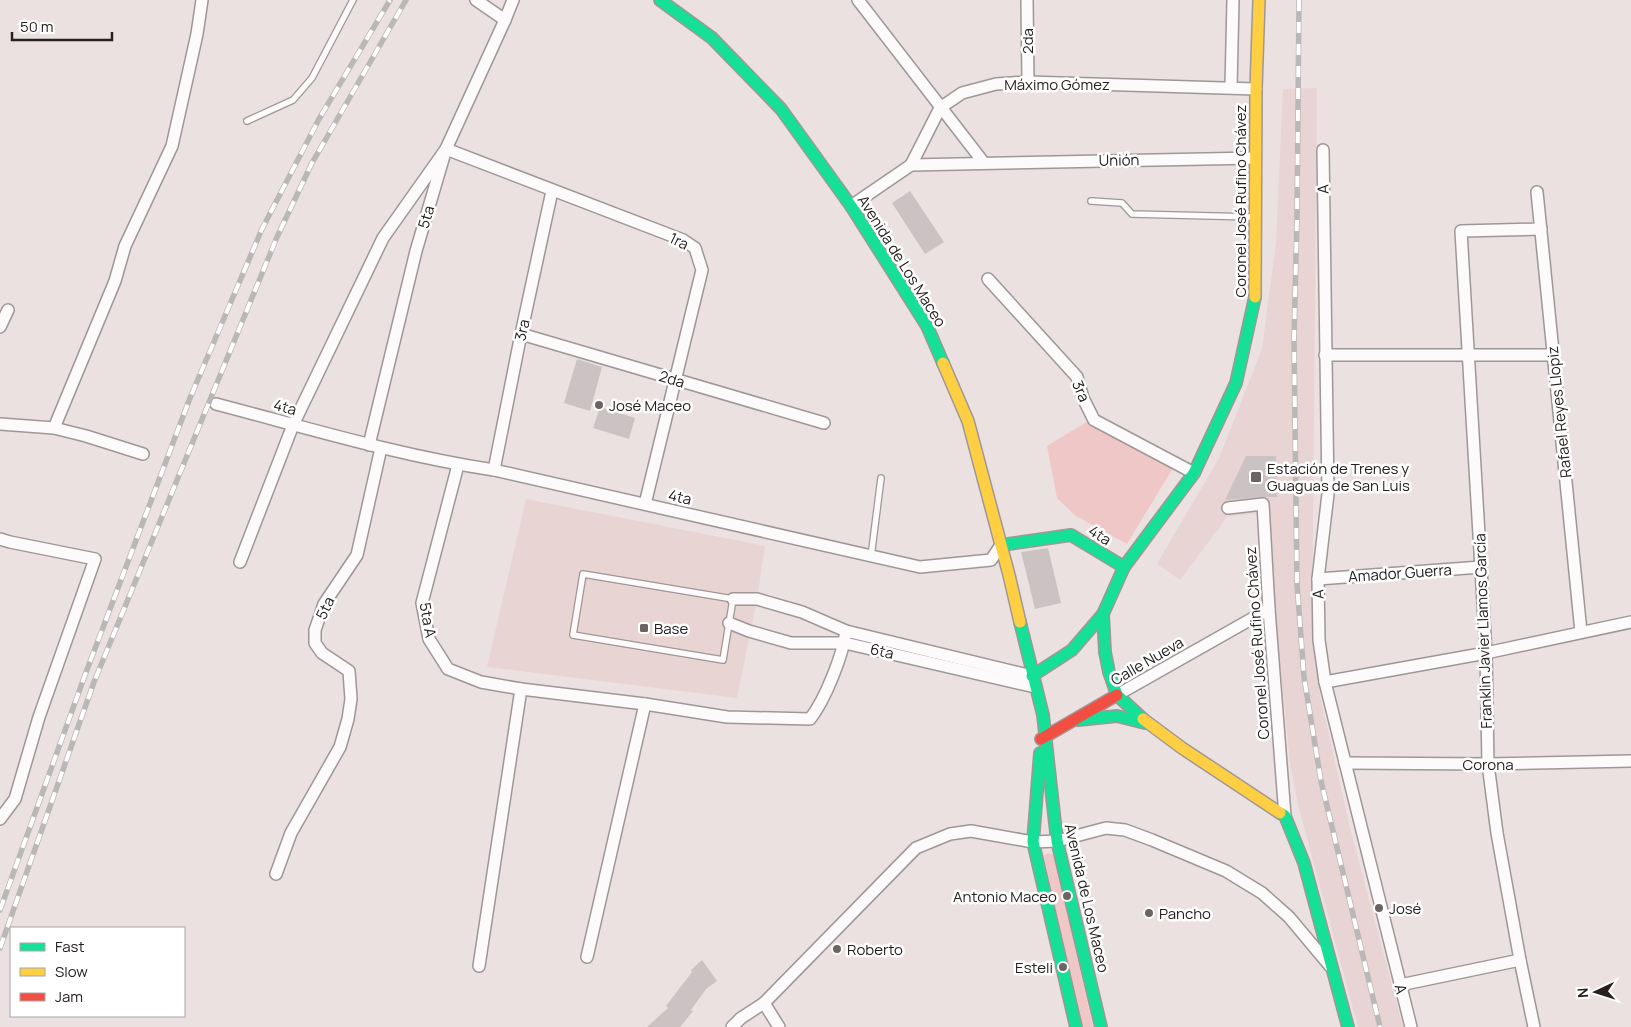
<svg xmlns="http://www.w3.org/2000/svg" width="1631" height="1027" font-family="Manrope,sans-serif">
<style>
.built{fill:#e8d4d3}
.green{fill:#f0c7c7}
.building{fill:#cbc3c3}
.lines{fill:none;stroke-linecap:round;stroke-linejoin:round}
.lane-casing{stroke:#9f9797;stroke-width:8}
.street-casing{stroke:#9f9797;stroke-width:14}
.fast-casing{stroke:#9f9797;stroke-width:14}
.slow-casing{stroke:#9f9797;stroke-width:14}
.jam-casing{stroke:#9f9797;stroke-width:14}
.lane{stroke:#fcfafa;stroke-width:5.5}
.street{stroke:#fcfafa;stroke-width:11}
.fast{stroke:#16e098;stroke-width:11}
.slow{stroke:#ffcf43;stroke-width:11}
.jam{stroke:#f24e42;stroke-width:11}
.rail-casing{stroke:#bab7b7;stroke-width:5.5}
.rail{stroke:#fff;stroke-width:4;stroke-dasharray:11;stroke-linecap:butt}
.poi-dot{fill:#6b6463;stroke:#fff;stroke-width:2}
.labels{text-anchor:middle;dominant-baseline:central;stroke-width:5;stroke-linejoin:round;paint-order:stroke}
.street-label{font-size:15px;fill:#262020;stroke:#fff}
.poi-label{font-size:15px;fill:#262020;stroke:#fff;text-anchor:start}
</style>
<rect width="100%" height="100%" fill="#ebe1e0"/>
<!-- built -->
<g class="built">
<polygon points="1317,88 1312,634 1320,696 1350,828 1403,1027 1358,1027 1298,805 1290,763 1271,574 1267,512 1227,517 1180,580 1157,564 1219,458 1262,349 1276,243 1283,89"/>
<polygon points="526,499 765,546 757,599 737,698 487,667"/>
</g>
<!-- green -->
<g class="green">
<polygon points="1088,421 1173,468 1127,544 1076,516 1057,498 1047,446"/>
<polygon points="1049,853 1054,855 1093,1027 1080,1027 1044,855"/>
</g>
<!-- building -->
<g class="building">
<polygon points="910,191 944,242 925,254 892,203"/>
<polygon points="577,359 602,367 590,411 564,403"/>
<polygon points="600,407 635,418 629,439 593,428"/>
<polygon points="1246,456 1276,456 1277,497 1262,497 1225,500"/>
<polygon points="1048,548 1061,603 1035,609 1021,552"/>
<polygon points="702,960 717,981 706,989 691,1010 693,1011 680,1027 647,1027 668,1008 666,1006 692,972 691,970"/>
</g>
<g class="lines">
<!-- lane casing -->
<g class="lane-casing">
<g id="lane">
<polyline points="247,121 293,100 312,78 353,0"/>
<polyline points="1091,201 1122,203 1132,214 1253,217"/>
<polyline points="871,557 881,478"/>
<polygon points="583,574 733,599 723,660 573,635"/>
</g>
</g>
<!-- street casing -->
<g class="street-casing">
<g id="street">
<polyline points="476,0 505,20"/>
<polyline points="858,0 984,163"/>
<polyline points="1027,0 1028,82"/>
<polyline points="1231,87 1233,0"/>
<polyline points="1323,150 1328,494 1318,579 1319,640 1325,682 1411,1027"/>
<polyline points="911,165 1255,158"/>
<polyline points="1537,192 1581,632"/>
<polyline points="851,206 911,165 940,108 962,93 996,84 1028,82 1256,89"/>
<polyline points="988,279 1077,377 1083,398 1094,420 1194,473"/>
<polyline points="0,327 8,310"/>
<polyline points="521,334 824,423"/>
<polyline points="1325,355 1553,355"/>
<path d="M216 404C308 428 400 456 494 470L920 567 991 560 1001 545"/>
<polyline points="0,424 54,428 86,436 143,454"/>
<polyline points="54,428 115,281 125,246 172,146 197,34 202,0"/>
<polyline points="369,445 416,251 446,149 505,20 513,0"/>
<path d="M458 465 422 603 429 639 448 669 481 682 521 689 645 704 727 717 810 719C825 700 843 655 846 631"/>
<polyline points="494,470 521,334 552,191"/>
<polyline points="1228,508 1263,504 1269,609 1285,816"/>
<polyline points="0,539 10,542 95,559 39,717 15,799 0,819"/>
<polyline points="240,562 293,425 383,238 446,149 683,240 695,248 702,270 645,504"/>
<polyline points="1318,579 1481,567"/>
<polyline points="733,599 757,599 802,612 846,631 1032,676"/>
<polyline points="729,623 749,631 791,643 845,643 1035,687"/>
<polyline points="1325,682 1486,653 1631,622"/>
<polyline points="1117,695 1269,609"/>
<polyline points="1345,763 1488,764 1631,761"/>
<polyline points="276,874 291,833 340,747 348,719 351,699 349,671 322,653 315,643 315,630 324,604 357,555 381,448"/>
<polyline points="587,957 645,704"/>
<polyline points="479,966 521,689"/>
<polyline points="1400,985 1520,960"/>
<polyline points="764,1003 779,1027"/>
<polyline points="732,1027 741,1018 764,1003 916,848 950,834 971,831 1033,842 1057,841 1106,828 1125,830 1152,840 1226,871 1262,893 1289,917 1330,966"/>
<polyline points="1534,1027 1520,960 1497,833 1488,764 1486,653 1461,231 1541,229"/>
</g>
</g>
<!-- fast casing -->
<g class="fast-casing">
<g id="fast">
<polyline points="660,0 712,38 781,109 851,206 927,326 943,363"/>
<polyline points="1001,545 1071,535 1124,567"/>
<polyline points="1020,622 1043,715 1057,841 1101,1027"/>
<polyline points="1032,676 1072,650 1103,614"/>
<polyline points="1143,719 1117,695 1109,672 1105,652 1103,614 1124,567 1194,473 1236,383 1255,297"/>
<polyline points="1078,720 1117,716 1145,723"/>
<polyline points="1040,753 1033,842 1076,1027"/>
<polyline points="1280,813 1285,816 1304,863 1348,1027"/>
</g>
</g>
<!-- slow casing -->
<g class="slow-casing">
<g id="slow">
<polyline points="1255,297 1256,89 1259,0"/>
<polyline points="943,363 968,421 1009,575 1020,622"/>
<polyline points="1143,719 1182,748 1280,813"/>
</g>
</g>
<!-- jam casing -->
<g class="jam-casing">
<polyline id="jam" points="1041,739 1117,695"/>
</g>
<!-- lane -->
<use href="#lane" class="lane"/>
<!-- street -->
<use href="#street" class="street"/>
<!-- fast -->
<use href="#fast" class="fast"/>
<!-- slow -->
<use href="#slow" class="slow"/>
<!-- jam -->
<use href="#jam" class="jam"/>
<!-- rail casing -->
<g class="rail-casing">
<g id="rail">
<polyline points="1299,0 1297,219 1294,339 1297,584 1304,677 1321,781 1380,1027"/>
<polyline points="0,910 85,675 190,398 262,229 319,119 390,0"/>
<polyline points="0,948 94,682 277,237 312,163 406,0"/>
</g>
</g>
<!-- rail -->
<use href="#rail" class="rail"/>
</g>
<!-- markers -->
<g class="poi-dot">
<circle cx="599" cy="405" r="5"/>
<rect x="1250" y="471" width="12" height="12" rx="2.5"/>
<rect x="639" y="623" width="10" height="10" rx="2.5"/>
<circle cx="1067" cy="896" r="5"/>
<circle cx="1379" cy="908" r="5"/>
<circle cx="1149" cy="913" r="5"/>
<circle cx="837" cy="949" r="5"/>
<circle cx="1063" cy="967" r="5"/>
</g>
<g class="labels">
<!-- street labels -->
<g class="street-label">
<text transform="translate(1027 41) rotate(-90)">2da</text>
<text x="1057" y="84">Máximo Gómez</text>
<text transform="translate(1119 160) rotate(-1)">Unión</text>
<text transform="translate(1323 189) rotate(-91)">A</text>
<text transform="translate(1240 201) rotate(-90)">Coronel José Rufino Chávez</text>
<text transform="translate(426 217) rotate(-74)">5ta</text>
<text transform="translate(679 241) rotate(26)">1ra</text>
<text transform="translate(902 261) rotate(58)">Avenida de Los Maceo</text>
<text transform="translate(522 330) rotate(-78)">3ra</text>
<text transform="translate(672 379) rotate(17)">2da</text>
<text transform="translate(1081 391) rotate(67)">3ra</text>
<text transform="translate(285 407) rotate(15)">4ta</text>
<text transform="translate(1559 412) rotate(-96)">Rafael Reyes Llopiz</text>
<text transform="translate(680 497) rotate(13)">4ta</text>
<text transform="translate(1100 535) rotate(32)">4ta</text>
<text transform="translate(1400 573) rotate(-4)">Amador Guerra</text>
<text transform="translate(1318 594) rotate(-91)">A</text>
<text transform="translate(325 608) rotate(-64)">5ta</text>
<text transform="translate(428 620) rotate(80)">5ta A</text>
<text transform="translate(1483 631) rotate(-92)">Franklin Javier Llamos García</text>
<text transform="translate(1257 643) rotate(-94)">Coronel José Rufino Chávez</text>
<text transform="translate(882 651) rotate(13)">6ta</text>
<text transform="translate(1147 661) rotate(-30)">Calle Nueva</text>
<text x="1488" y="764">Corona</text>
<text transform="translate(1087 898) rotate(77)">Avenida de Los Maceo</text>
<text transform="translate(1401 989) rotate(76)">A</text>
</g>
<!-- poi labels -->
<g class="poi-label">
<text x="609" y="405">José Maceo</text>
<text x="1267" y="468">Estación de Trenes y<tspan x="1267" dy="17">Guaguas de San Luis</tspan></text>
<text x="654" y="628">Base</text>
<text x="1057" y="896" text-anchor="end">Antonio Maceo</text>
<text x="1389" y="908">José</text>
<text x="1159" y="913">Pancho</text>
<text x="847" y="949">Roberto</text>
<text x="1053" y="967" text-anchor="end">Esteli</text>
</g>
</g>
<!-- legend -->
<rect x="10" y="927" width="175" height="90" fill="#ffffff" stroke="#a8a6a6"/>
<rect x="20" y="943" width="25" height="8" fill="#16e098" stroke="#a8a6a6"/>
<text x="55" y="952" font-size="15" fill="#262020">Fast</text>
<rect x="20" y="968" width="25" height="8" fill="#ffcf43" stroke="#a8a6a6"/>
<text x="55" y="977" font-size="15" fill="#262020">Slow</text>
<rect x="20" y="993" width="25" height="8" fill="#f24e42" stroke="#a8a6a6"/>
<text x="55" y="1002" font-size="15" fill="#262020">Jam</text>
<!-- north arrow -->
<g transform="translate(1596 992) rotate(266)" stroke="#ffffff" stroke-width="4" paint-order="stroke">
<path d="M0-4L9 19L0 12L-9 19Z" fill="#262020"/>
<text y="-8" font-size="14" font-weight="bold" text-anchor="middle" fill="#262020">N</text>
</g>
<!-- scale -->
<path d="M12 32v8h100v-8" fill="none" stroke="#262020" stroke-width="2.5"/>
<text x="20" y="32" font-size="15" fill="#262020" stroke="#ffffff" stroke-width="4" paint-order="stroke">50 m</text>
</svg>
